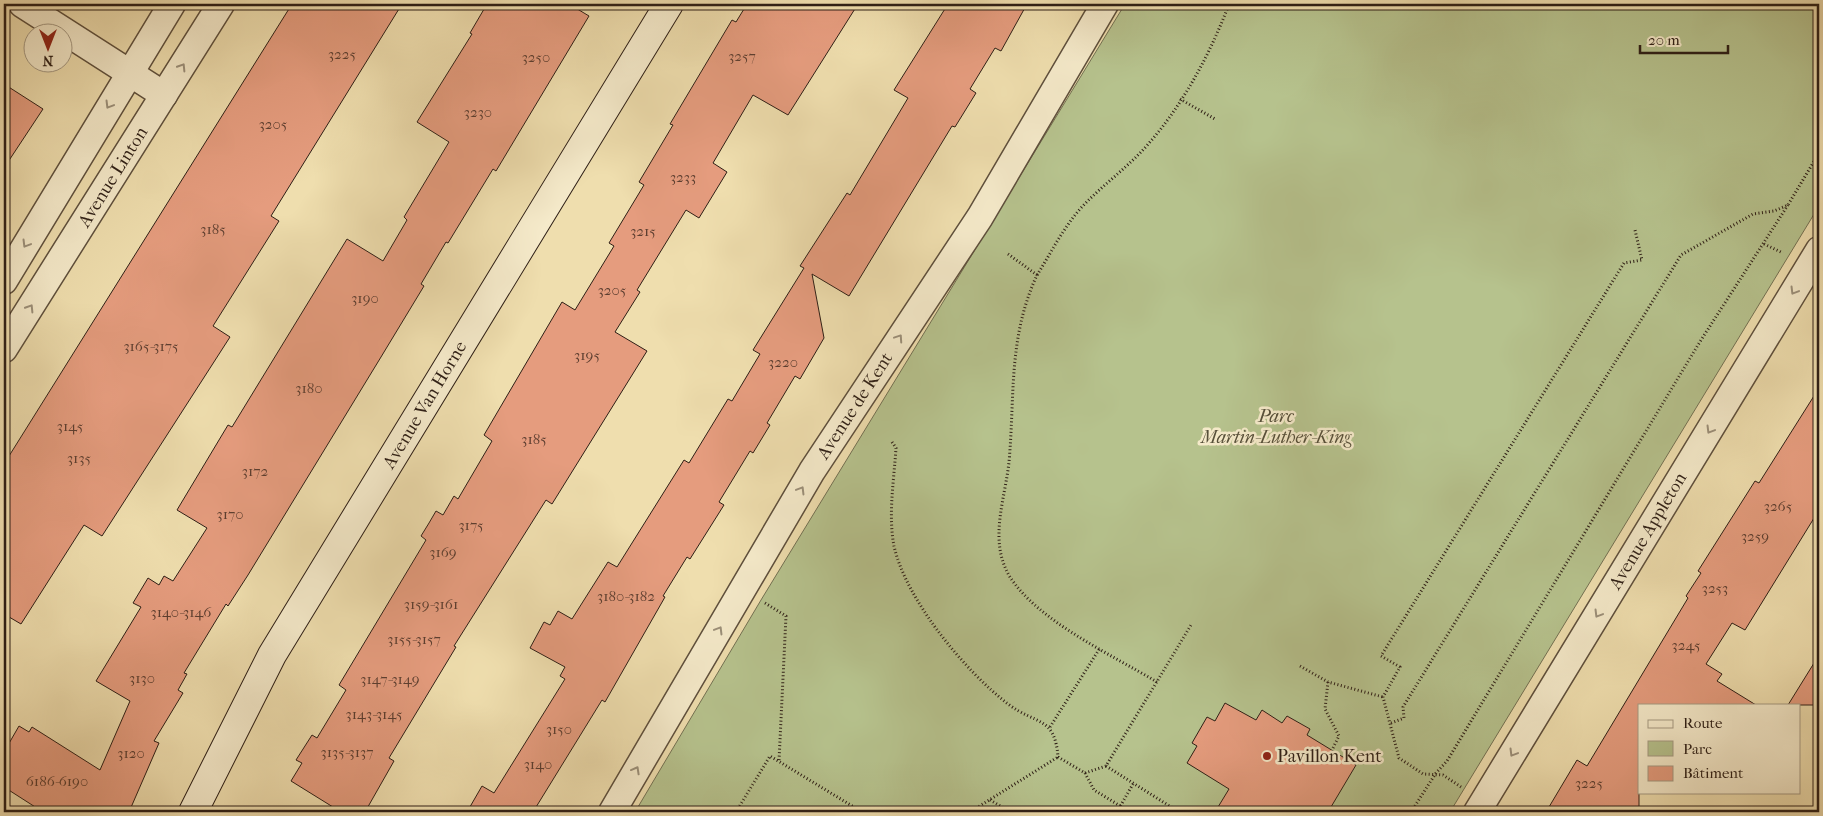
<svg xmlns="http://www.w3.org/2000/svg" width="1823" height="816" font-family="'IM FELL French Canon',serif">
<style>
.green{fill:#b6c28d;stroke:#727052}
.building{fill:#e59c7e;stroke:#2e1f16}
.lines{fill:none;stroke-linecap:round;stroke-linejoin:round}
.minor-casing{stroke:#5e4f3c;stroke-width:29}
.secondary-casing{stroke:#2e1f16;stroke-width:30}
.path{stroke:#2e1f16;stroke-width:3;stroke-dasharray:1 2.5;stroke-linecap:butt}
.minor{stroke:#f5eaca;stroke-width:26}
.secondary{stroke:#f5eaca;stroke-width:28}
.oneway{stroke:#9b8f79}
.poi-dot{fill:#8f2418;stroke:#f5eaca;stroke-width:2}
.labels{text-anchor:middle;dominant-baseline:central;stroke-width:5;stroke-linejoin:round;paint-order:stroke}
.number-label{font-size:15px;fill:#5c3e30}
.street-label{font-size:18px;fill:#2e1f16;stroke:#f5eaca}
.park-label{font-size:18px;font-style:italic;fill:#57503a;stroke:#f5eaca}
.poi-label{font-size:18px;fill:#2e1f16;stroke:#f5eaca;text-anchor:start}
</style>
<rect width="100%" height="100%" fill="#efdeae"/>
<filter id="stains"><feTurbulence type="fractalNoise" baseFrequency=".004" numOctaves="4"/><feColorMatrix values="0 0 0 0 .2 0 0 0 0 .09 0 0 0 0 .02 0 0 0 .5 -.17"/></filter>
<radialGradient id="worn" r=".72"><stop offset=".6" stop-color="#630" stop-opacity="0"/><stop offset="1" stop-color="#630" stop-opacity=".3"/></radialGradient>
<!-- green -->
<polygon class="green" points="1125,4 1819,4 1819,206 1450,812 635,812 761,600"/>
<!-- building -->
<g class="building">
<polygon points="292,4 402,4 271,216 279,221 213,326 230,337 102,536 84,525 21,624 4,614 4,464"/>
<polygon points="487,4 569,4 589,16 496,171 493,169 448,243 446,242 421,284 424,286 381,357 248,575 228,606 226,604 184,673 187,674 178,690 183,693 154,741 159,743 129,812 43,812 4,787 4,752 19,726 29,732 32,727 100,770 130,701 96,681 141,607 133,603 148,578 159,585 164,576 173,581 207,528 177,510 228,425 232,427 347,239 383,261 407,220 404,217 449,142 417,122 472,34 470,33"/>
<polygon points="747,4 858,4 788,115 753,95 713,163 727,172 699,218 686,210 637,290 640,292 615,332 647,351 552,504 546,500 454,646 456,647 389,758 394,761 365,812 341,812 291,781 302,763 296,760 312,735 317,738 346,690 339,685 426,540 421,536 429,523 436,511 443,515 454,496 458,499 492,441 484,435 562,302 575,310 614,246 609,243 644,185 639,182 673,125 670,124 732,20 736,22"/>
<polygon points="948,4 1027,4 1001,51 995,48 970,89 976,93 955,127 952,126 849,296 812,274 824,338 800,379 795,376 767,423 770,425 753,453 750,451 719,502 724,505 690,559 687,557 663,596 665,597 605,702 602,700 533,812 467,812 482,786 494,793 565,679 560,676 565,667 530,648 544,622 550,625 558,611 572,619 608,562 617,567 684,460 689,463 728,399 732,401 760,354 753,350 804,268 800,266 847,193 850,195 908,98 894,90"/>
<polygon points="4,84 43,109 4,168"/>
<polygon points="1819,388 1819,510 1745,630 1732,623 1706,664 1722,674 1717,681 1756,705 1639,705 1639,812 1546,812 1577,760 1587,766 1688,598 1686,596 1701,573 1698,571 1755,481 1759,483"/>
<polygon points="1819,655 1819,705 1788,705"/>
<polygon points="1225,703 1256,720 1262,710 1282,723 1287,716 1310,729 1307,735 1356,765 1328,812 1215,812 1229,789 1187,763 1197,746 1192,743 1207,717 1215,721"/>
</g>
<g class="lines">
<!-- minor casing -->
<g class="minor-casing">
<g id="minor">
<polyline points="22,4 164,95"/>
<polyline points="4,281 172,4"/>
<polyline points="4,349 221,4"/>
<polyline points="612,812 812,471 980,217 1105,4"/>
<polyline points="1477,812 1819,250"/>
</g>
</g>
<!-- secondary casing -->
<g class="secondary-casing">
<polyline id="secondary" points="193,812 272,655 669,4"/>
</g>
<!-- path -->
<g class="path">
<polyline points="1180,99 1215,119"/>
<polyline points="1764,244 1783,253"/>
<path d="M1008 254 1037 275C1008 338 1015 395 1009 462 1005 500 988 541 1010 577 1038 621 1112 655 1157 682"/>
<path d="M1037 275C1051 253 1063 228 1081 208 1102 185 1129 167 1150 142 1184 103 1211 52 1229 4"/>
<path d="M892 442 896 448C894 480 888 515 894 546 906 600 965 671 1008 704 1036 725 1055 716 1058 757L1085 773 1106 766 1191 625"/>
<polyline points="765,603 786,616 779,761"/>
<polyline points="1300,666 1328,682 1383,697"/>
<polyline points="1328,682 1325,709 1339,736 1332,750"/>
<polyline points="1391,723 1404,718 1403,707 1681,255 1753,214 1774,211 1788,205 1819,153"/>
<polyline points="1050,727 1100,648"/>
<polyline points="1106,766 1179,812"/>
<polyline points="1085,773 1094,790 1130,812"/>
<polyline points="1461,787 1443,775 1423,774 1399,758 1383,697 1400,667 1381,656 1624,263 1642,260 1635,230"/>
<polyline points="990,800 1011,812"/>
<polyline points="736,812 770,756 862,812"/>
<polyline points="970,812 1058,757"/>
<polyline points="1117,812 1133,784"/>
<polyline points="1411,812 1436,773 1447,761 1701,340 1788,205"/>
</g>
<!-- minor -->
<use href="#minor" class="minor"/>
<!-- secondary -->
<use href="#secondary" class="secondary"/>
</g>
<!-- one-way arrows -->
<defs><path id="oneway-chevron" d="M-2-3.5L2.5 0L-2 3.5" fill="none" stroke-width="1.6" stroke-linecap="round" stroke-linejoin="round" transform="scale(1.25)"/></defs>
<g class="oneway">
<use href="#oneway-chevron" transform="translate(182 67) rotate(-58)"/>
<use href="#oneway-chevron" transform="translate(109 105) rotate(121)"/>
<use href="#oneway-chevron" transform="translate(26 244) rotate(121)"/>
<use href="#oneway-chevron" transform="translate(1794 291) rotate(121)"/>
<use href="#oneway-chevron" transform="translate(30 308) rotate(-58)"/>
<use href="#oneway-chevron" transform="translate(899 338) rotate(-56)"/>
<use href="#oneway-chevron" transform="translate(1710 430) rotate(121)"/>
<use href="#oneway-chevron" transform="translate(801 490) rotate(-59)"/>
<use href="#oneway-chevron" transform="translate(1598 614) rotate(121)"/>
<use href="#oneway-chevron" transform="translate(719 630) rotate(-59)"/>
<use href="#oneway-chevron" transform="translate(1513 753) rotate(121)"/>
<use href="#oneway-chevron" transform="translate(636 770) rotate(-61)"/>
</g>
<!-- markers -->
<circle class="poi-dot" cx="1267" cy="756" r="5"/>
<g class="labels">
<!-- number labels -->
<g class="number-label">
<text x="342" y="54">3225</text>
<text x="742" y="56">3257</text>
<text x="536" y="57">3250</text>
<text x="478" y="112">3230</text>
<text x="273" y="124">3205</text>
<text x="683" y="177">3233</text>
<text x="213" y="229">3185</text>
<text x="643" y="231">3215</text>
<text x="612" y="290">3205</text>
<text x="365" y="298">3190</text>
<text x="151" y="346">3165-3175</text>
<text x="587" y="355">3195</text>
<text x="783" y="362">3220</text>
<text x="309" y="388">3180</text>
<text x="70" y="426">3145</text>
<text x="534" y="439">3185</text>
<text x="79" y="458">3135</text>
<text x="255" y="471">3172</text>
<text x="1778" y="506">3265</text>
<text x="230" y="514">3170</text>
<text x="471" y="525">3175</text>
<text x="1755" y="536">3259</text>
<text x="443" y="552">3169</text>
<text x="1715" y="588">3253</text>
<text x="626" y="596">3180-3182</text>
<text x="431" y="604">3159-3161</text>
<text x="181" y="612">3140-3146</text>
<text x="414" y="639">3155-3157</text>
<text x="1686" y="645">3245</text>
<text x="142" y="678">3130</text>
<text x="390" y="679">3147-3149</text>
<text x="374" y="714">3143-3145</text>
<text x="559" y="729">3150</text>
<text x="347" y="752">3135-3137</text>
<text x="131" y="753">3120</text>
<text x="538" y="764">3140</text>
<text x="57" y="781">6186-6190</text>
<text x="1589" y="783">3225</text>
</g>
<!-- street labels -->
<g class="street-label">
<text transform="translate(113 177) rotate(-58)">Avenue Linton</text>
<text transform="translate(425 405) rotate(-59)">Avenue Van Horne</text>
<text transform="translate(855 406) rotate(-57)">Avenue de Kent</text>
<text transform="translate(1648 531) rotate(-59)">Avenue Appleton</text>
</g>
<!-- park labels -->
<g class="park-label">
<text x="1276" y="416">Parc<tspan x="1276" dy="21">Martin-Luther-King</tspan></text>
</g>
<!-- poi labels -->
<g class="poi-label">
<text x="1277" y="756">Pavillon Kent</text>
</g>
</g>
<!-- margin -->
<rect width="1823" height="816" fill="none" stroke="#efdeae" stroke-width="20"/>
<rect x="5" y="5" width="1813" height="806" fill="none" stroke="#2e1f16" stroke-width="2.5"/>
<rect x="10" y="10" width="1803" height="796" fill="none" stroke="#2e1f16"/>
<!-- legend -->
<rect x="1638" y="704" width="162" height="90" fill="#f5eaca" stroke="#a59982"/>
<rect x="1648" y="720" width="25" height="8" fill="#f5eaca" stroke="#a59982"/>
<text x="1683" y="728" font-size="15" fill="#2e1f16">Route</text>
<rect x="1648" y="741" width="25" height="15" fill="#b6c28d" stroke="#a59982"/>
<text x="1683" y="754" font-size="15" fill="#2e1f16">Parc</text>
<rect x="1648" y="766" width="25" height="15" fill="#e59c7e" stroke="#a59982"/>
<text x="1683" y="778" font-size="15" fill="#2e1f16">Bâtiment</text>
<!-- north arrow -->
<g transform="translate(48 48) rotate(180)"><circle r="24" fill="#f5eaca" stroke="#a59982"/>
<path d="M0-4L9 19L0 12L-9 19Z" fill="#8f2418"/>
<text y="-8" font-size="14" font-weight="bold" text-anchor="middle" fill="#2e1f16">N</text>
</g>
<!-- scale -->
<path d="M1640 45v8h88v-8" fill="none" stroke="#2e1f16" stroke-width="2.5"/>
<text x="1648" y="45" font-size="15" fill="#2e1f16" stroke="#f5eaca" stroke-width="4" paint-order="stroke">20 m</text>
<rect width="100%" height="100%" filter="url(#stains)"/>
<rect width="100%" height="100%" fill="url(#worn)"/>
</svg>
